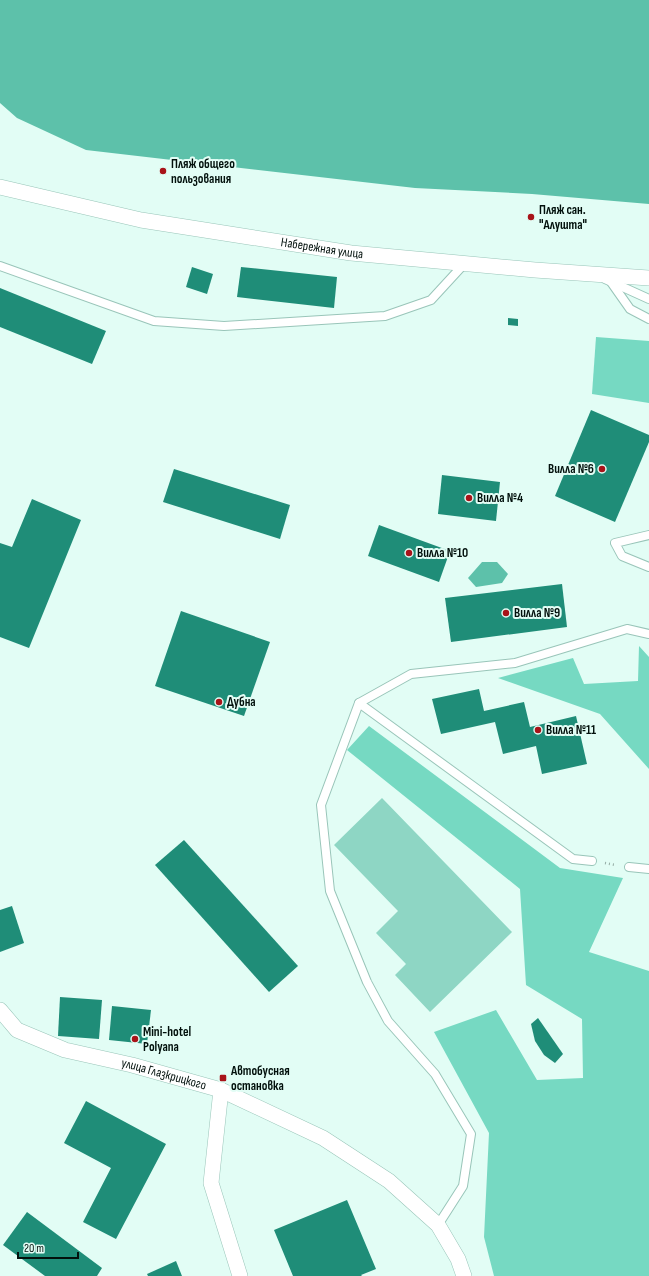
<svg xmlns="http://www.w3.org/2000/svg" width="649" height="1276" font-family="'Sofia Sans Condensed',sans-serif">
<style>
.green{fill:#8ed6c4}
.forest{fill:#76d9c2}
.water{fill:#5dc1aa}
.building{fill:#1f8d78}
.lines{fill:none;stroke-linecap:round;stroke-linejoin:round}
.lane-casing{stroke:#99c5b9;stroke-width:10}
.street-casing{stroke:#99c5b9;stroke-width:16}
.path{stroke:#95aca5;stroke-width:2.5;stroke-dasharray:1 3;stroke-linecap:butt}
.lane{stroke:#fff;stroke-width:8}
.street{stroke:#fff;stroke-width:15}
.poi-dot{fill:#a81319;stroke:#e2fdf5;stroke-width:1.5}
.labels{text-anchor:middle;dominant-baseline:central;stroke-width:4;stroke-linejoin:round;paint-order:stroke}
.poi-label{font-size:13px;font-weight:bold;fill:#02100c;stroke:#e2fdf5;text-anchor:start}
.street-label{font-size:13px;fill:#02100c;stroke:#e2fdf5}
</style>
<rect width="100%" height="100%" fill="#e2fdf5"/>
<!-- green -->
<polygon class="green" points="382,798 512,932 430,1012 395,975 406,964 376,933 398,911 334,845"/>
<!-- forest -->
<g class="forest">
<polygon points="596,337 649,341 649,403 592,394"/>
<polygon points="639,646 649,657 649,769 600,714 498,678 573,658 584,684 638,681"/>
<polygon points="369,726 560,868 623,878 589,952 649,971 649,1276 494,1276 484,1237 489,1133 434,1032 496,1010 537,1080 583,1078 582,1019 526,985 520,889 347,750"/>
</g>
<!-- water -->
<g class="water">
<polygon points="0,0 649,0 649,204 532,194 415,188 86,150 17,118 0,103"/>
<polygon points="482,562 497,562 508,574 502,583 476,587 468,578"/>
</g>
<!-- building -->
<g class="building">
<polygon points="192,267 213,274 207,294 186,287"/>
<polygon points="241,267 337,277 334,308 237,297"/>
<polygon points="0,288 106,331 92,364 0,327"/>
<polygon points="508,318 518,319 518,326 508,325"/>
<polygon points="591,410 649,435 649,442 615,522 555,496"/>
<polygon points="174,469 290,505 280,539 163,502"/>
<polygon points="442,475 500,482 496,521 438,514"/>
<polygon points="32,499 81,520 29,648 0,637 0,543 12,547"/>
<polygon points="379,525 450,551 439,582 368,556"/>
<polygon points="562,584 567,627 451,642 445,598"/>
<polygon points="181,611 270,642 244,716 155,686"/>
<polygon points="479,689 484,711 524,702 530,727 576,716 587,764 542,774 536,746 503,754 495,722 441,734 432,699"/>
<polygon points="184,840 298,966 269,992 155,865"/>
<polygon points="12,906 24,943 0,952 0,910"/>
<polygon points="60,997 102,1000 99,1039 58,1036"/>
<polygon points="112,1006 151,1010 147,1044 109,1040"/>
<polygon points="538,1018 563,1054 555,1063 544,1055 535,1041 531,1024"/>
<polygon points="86,1101 166,1144 116,1239 83,1222 111,1168 64,1143"/>
<polygon points="347,1200 376,1269 361,1275 362,1276 293,1276 274,1230"/>
<polygon points="27,1212 102,1268 97,1276 45,1276 3,1245"/>
<polygon points="176,1261 182,1276 148,1276 147,1274"/>
</g>
<g class="lines">
<!-- lane casing -->
<g class="lane-casing">
<g id="lane">
<polyline points="0,266 154,321 224,326 385,316 431,300 465,263"/>
<polyline points="605,279 649,299"/>
<polyline points="611,282 630,309 649,319"/>
<polyline points="649,535 615,543 622,556 649,567"/>
<polyline points="359,703 573,859 592,861"/>
<polyline points="629,867 649,869"/>
<polyline points="438,1225 463,1186 471,1134 435,1074 388,1021 367,982 330,891 321,805 359,703 411,674 515,663 627,629 649,634"/>
</g>
</g>
<!-- street casing -->
<g class="street-casing">
<g id="street">
<path id="s1" d="M0 187 141 220 351 253 535 270 649 278"/>
<path id="s2" d="M0 1010 17 1030 65 1050 132 1065 221 1090 323 1138 389 1181 438 1225 458 1259 464 1276"/>
<polyline points="221,1090 211,1183 240,1276"/>
</g>
</g>
<!-- path -->
<polyline class="path" points="605,863 615,865"/>
<!-- lane -->
<use href="#lane" class="lane"/>
<!-- street -->
<use href="#street" class="street"/>
</g>
<!-- markers -->
<g class="poi-dot">
<circle cx="163" cy="171" r="4"/>
<circle cx="531" cy="217" r="4"/>
<circle cx="602" cy="469" r="4"/>
<circle cx="469" cy="498" r="4"/>
<circle cx="409" cy="553" r="4"/>
<circle cx="506" cy="613" r="4"/>
<circle cx="219" cy="702" r="4"/>
<circle cx="538" cy="730" r="4"/>
<circle cx="135" cy="1039" r="4"/>
<rect x="219" y="1074" width="8" height="8" rx="2"/>
</g>
<g class="labels">
<!-- poi labels -->
<g class="poi-label">
<text x="171" y="164">Пляж общего<tspan x="171" dy="15">пользования</tspan></text>
<text x="539" y="210">Пляж сан.<tspan x="539" dy="15">"Алушта"</tspan></text>
<text x="594" y="469" text-anchor="end">Вилла №6</text>
<text x="477" y="498">Вилла №4</text>
<text x="417" y="553">Вилла №10</text>
<text x="514" y="613">Вилла №9</text>
<text x="227" y="702">Дубна</text>
<text x="546" y="730">Вилла №11</text>
<text x="143" y="1032">Mini-hotel<tspan x="143" dy="15">Polyana</tspan></text>
<text x="231" y="1071">Автобусная<tspan x="231" dy="15">остановка</tspan></text>
</g>
<!-- street labels -->
<g class="street-label">
<text stroke="none"><textPath href="#s1" startOffset="328">Набережная улица</textPath></text>
<text stroke="none"><textPath href="#s2" startOffset="180">улица Глазкрицкого</textPath></text>
</g>
</g>
<!-- scale -->
<path d="M18 1252v6h60v-6" fill="none" stroke="#02100c" stroke-width="2"/>
<text x="24" y="1252" font-size="12" fill="#02100c" stroke="#e2fdf5" stroke-width="3" paint-order="stroke">20 m</text>
</svg>
